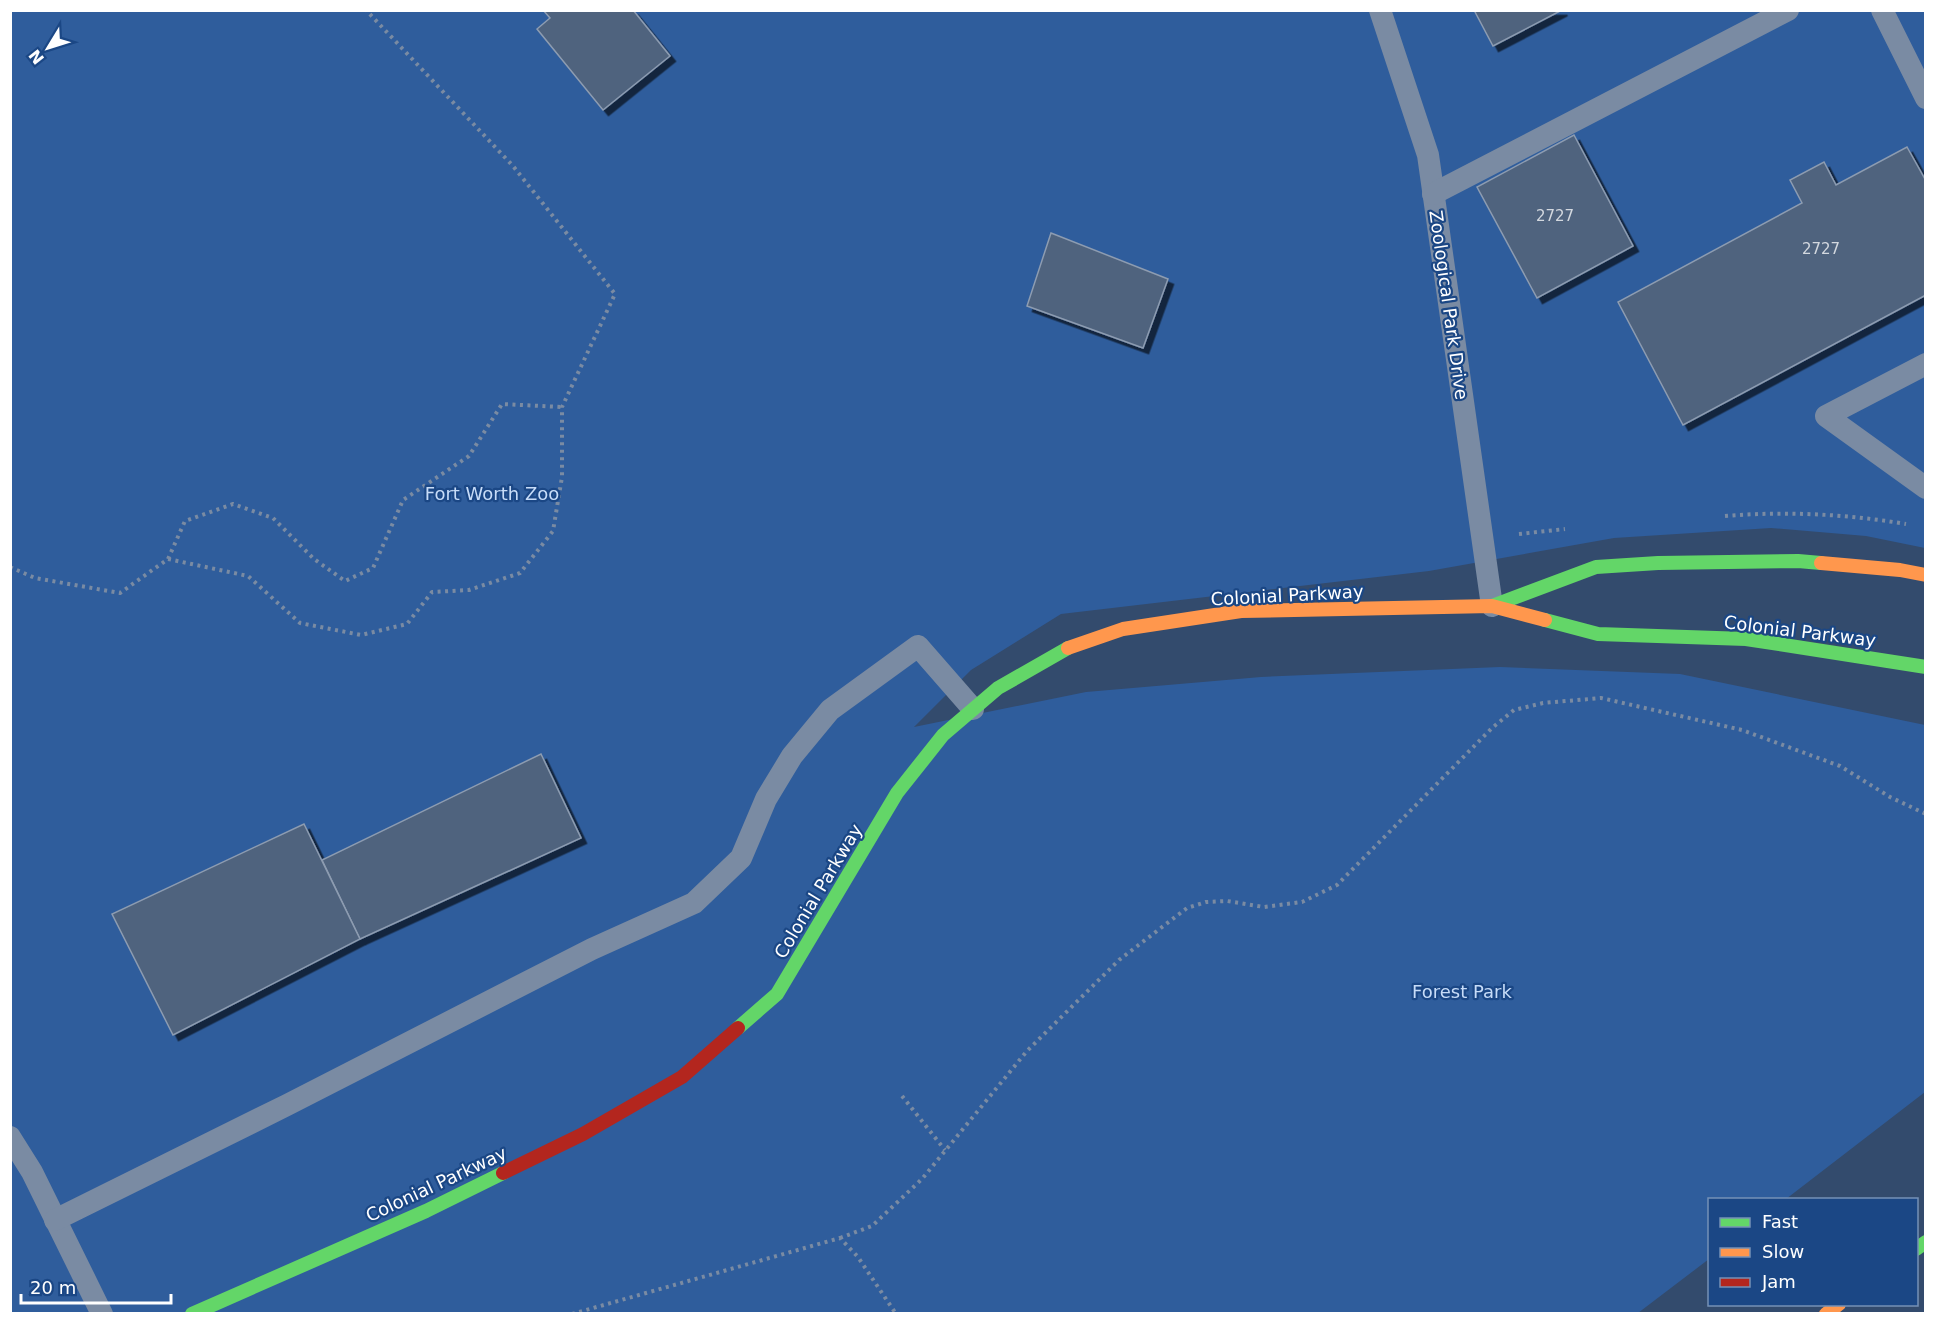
<svg xmlns="http://www.w3.org/2000/svg" width="1936" height="1324" font-family="'DejaVu Sans',sans-serif">
<style>
.green{fill:#2f5d9c}
.building{fill:#4f637e;stroke:#8d9cb1;stroke-width:1.5;filter:url(#shadow)}
.lines{fill:none;stroke-linecap:round;stroke-linejoin:round}
.path{stroke:#7a8ba3;stroke-width:4;stroke-dasharray:3 4.5;stroke-linecap:butt}
.lane{stroke:#7a8ba3;stroke-width:22}
.fast{stroke:#63d668;stroke-width:14}
.slow{stroke:#ff974d;stroke-width:14}
.jam{stroke:#b3261e;stroke-width:14}
.labels{text-anchor:middle;dominant-baseline:central;stroke-width:4.5;stroke-linejoin:round;paint-order:stroke}
.number-label{font-size:15px;fill:#d3d8df}
.street-label{font-size:18px;fill:#fff;stroke:#1b4785}
.park-label{font-size:18px;fill:#c7dcf8;stroke:#1b4785}
</style>
<defs>
<filter id="shadow"><feDropShadow dx="5.5" dy="5.5" stdDeviation="0" flood-color="#0009"/></filter>
</defs>
<rect width="100%" height="100%" fill="#334b6d"/>
<!-- green -->
<polygon class="green" points="10,11 1925,11 1925,548 1866,536 1771,528 1614,538 1429,571 1061,614 971,670 914,727 1086,692 1261,677 1500,667 1680,674 1925,725 1925,1092 1786,1199 1710,1200 1709,1259 1638,1313 11,1313"/>
<!-- building -->
<g class="building">
<polygon points="543,10 633,10 670,56 603,110 537,29 550,18"/>
<polygon points="1474,10 1562,10 1493,46"/>
<polygon points="1574,135 1633,246 1537,298 1477,187"/>
<polygon points="1907,147 1926,181 1926,295 1683,425 1618,302 1802,203 1790,180 1824,162 1836,185"/>
<polygon points="1051,233 1168,279 1143,348 1027,306"/>
<polygon points="541,754 581,838 360,939 322,860"/>
<polygon points="304,824 360,939 173,1035 112,914"/>
</g>
<g class="lines">
<!-- path -->
<g class="path">
<path d="M1725 516C1786 511 1846 514 1906 524"/>
<polyline points="1519,534 1565,529"/>
<polyline points="168,559 185,521 233,504 273,518 314,559 345,581 373,568 403,500 469,456 502,404 562,407"/>
<polyline points="10,567 35,578 120,593 168,559 248,576 300,623 361,635 407,624 432,592 469,590 520,573 553,531 562,477 562,407 615,294 513,166 366,10"/>
<polyline points="902,1096 945,1150"/>
<polyline points="840,1238 872,1226 922,1179 1027,1051 1119,960 1187,908 1206,902 1227,901 1264,907 1302,902 1337,885 1492,728 1514,710 1543,703 1601,698 1742,730 1840,766 1890,797 1926,814"/>
<polyline points="572,1314 840,1238 858,1257 896,1314"/>
</g>
<!-- lane -->
<g class="lane">
<polyline points="1380,10 1428,155 1492,606"/>
<polyline points="1882,10 1926,98"/>
<polyline points="1433,194 1788,10"/>
<polyline points="1926,364 1826,416 1926,488"/>
<polyline points="10,1137 32,1172 102,1314"/>
<polyline points="55,1220 287,1105 592,949 694,903 741,858 766,799 792,756 830,710 918,646 973,709"/>
</g>
<!-- fast -->
<g class="fast">
<polyline points="1492,606 1596,567 1658,563 1798,561 1821,563"/>
<polyline points="1545,620 1598,634 1746,639 1926,667"/>
<polyline points="738,1028 777,994 897,793 943,735 998,688 1068,648"/>
<polyline points="1916,1249 1926,1242"/>
<polyline points="192,1314 426,1211 503,1173"/>
</g>
<!-- slow -->
<g class="slow">
<polyline points="1821,563 1900,570 1926,575"/>
<polyline points="1068,648 1123,629 1241,611 1492,606 1545,620"/>
<polyline points="1826,1314 1839,1304"/>
</g>
<!-- jam -->
<polyline class="jam" points="503,1173 583,1134 682,1077 738,1028"/>
</g>
<g class="labels">
<!-- number labels -->
<g class="number-label">
<text x="1555" y="216">2727</text>
<text x="1821" y="249">2727</text>
</g>
<!-- street labels -->
<g class="street-label">
<text transform="translate(1449 305) rotate(82)">Zoological Park Drive</text>
<text transform="translate(1287 595) rotate(-3)">Colonial Parkway</text>
<text transform="translate(1800 631) rotate(7)">Colonial Parkway</text>
<text transform="translate(818 891) rotate(-59)">Colonial Parkway</text>
<text transform="translate(436 1184) rotate(-25)">Colonial Parkway</text>
</g>
<!-- park labels -->
<g class="park-label">
<text x="492" y="493">Fort Worth Zoo</text>
<text x="1462" y="991">Forest Park</text>
</g>
</g>
<!-- border -->
<rect width="1936" height="1324" fill="none" stroke="#ffffff" stroke-width="24"/>
<!-- legend -->
<rect x="1708" y="1198" width="210" height="108" fill="#1b4785" stroke="#7691b6" stroke-width="1.5"/>
<rect x="1720" y="1218" width="30" height="9" fill="#63d668" stroke="#7691b6" stroke-width="1.5"/>
<text x="1762" y="1228" font-size="18" fill="#ffffff">Fast</text>
<rect x="1720" y="1248" width="30" height="9" fill="#ff974d" stroke="#7691b6" stroke-width="1.5"/>
<text x="1762" y="1258" font-size="18" fill="#ffffff">Slow</text>
<rect x="1720" y="1278" width="30" height="9" fill="#b3261e" stroke="#7691b6" stroke-width="1.5"/>
<text x="1762" y="1288" font-size="18" fill="#ffffff">Jam</text>
<!-- north arrow -->
<g transform="translate(48 48) rotate(232)" stroke="#1b4785" stroke-width="4.5" paint-order="stroke">
<path d="M0-4.5L10 22L0 15L-10 22Z" fill="#ffffff"/>
<text y="-9" font-size="16" font-weight="bold" text-anchor="middle" fill="#ffffff">N</text>
</g>
<!-- scale -->
<path d="M21 1294v9h150v-9" fill="none" stroke="#ffffff" stroke-width="3"/>
<text x="30" y="1294" font-size="18" fill="#ffffff" stroke="#1b4785" stroke-width="4.5" paint-order="stroke">20 m</text>
</svg>
